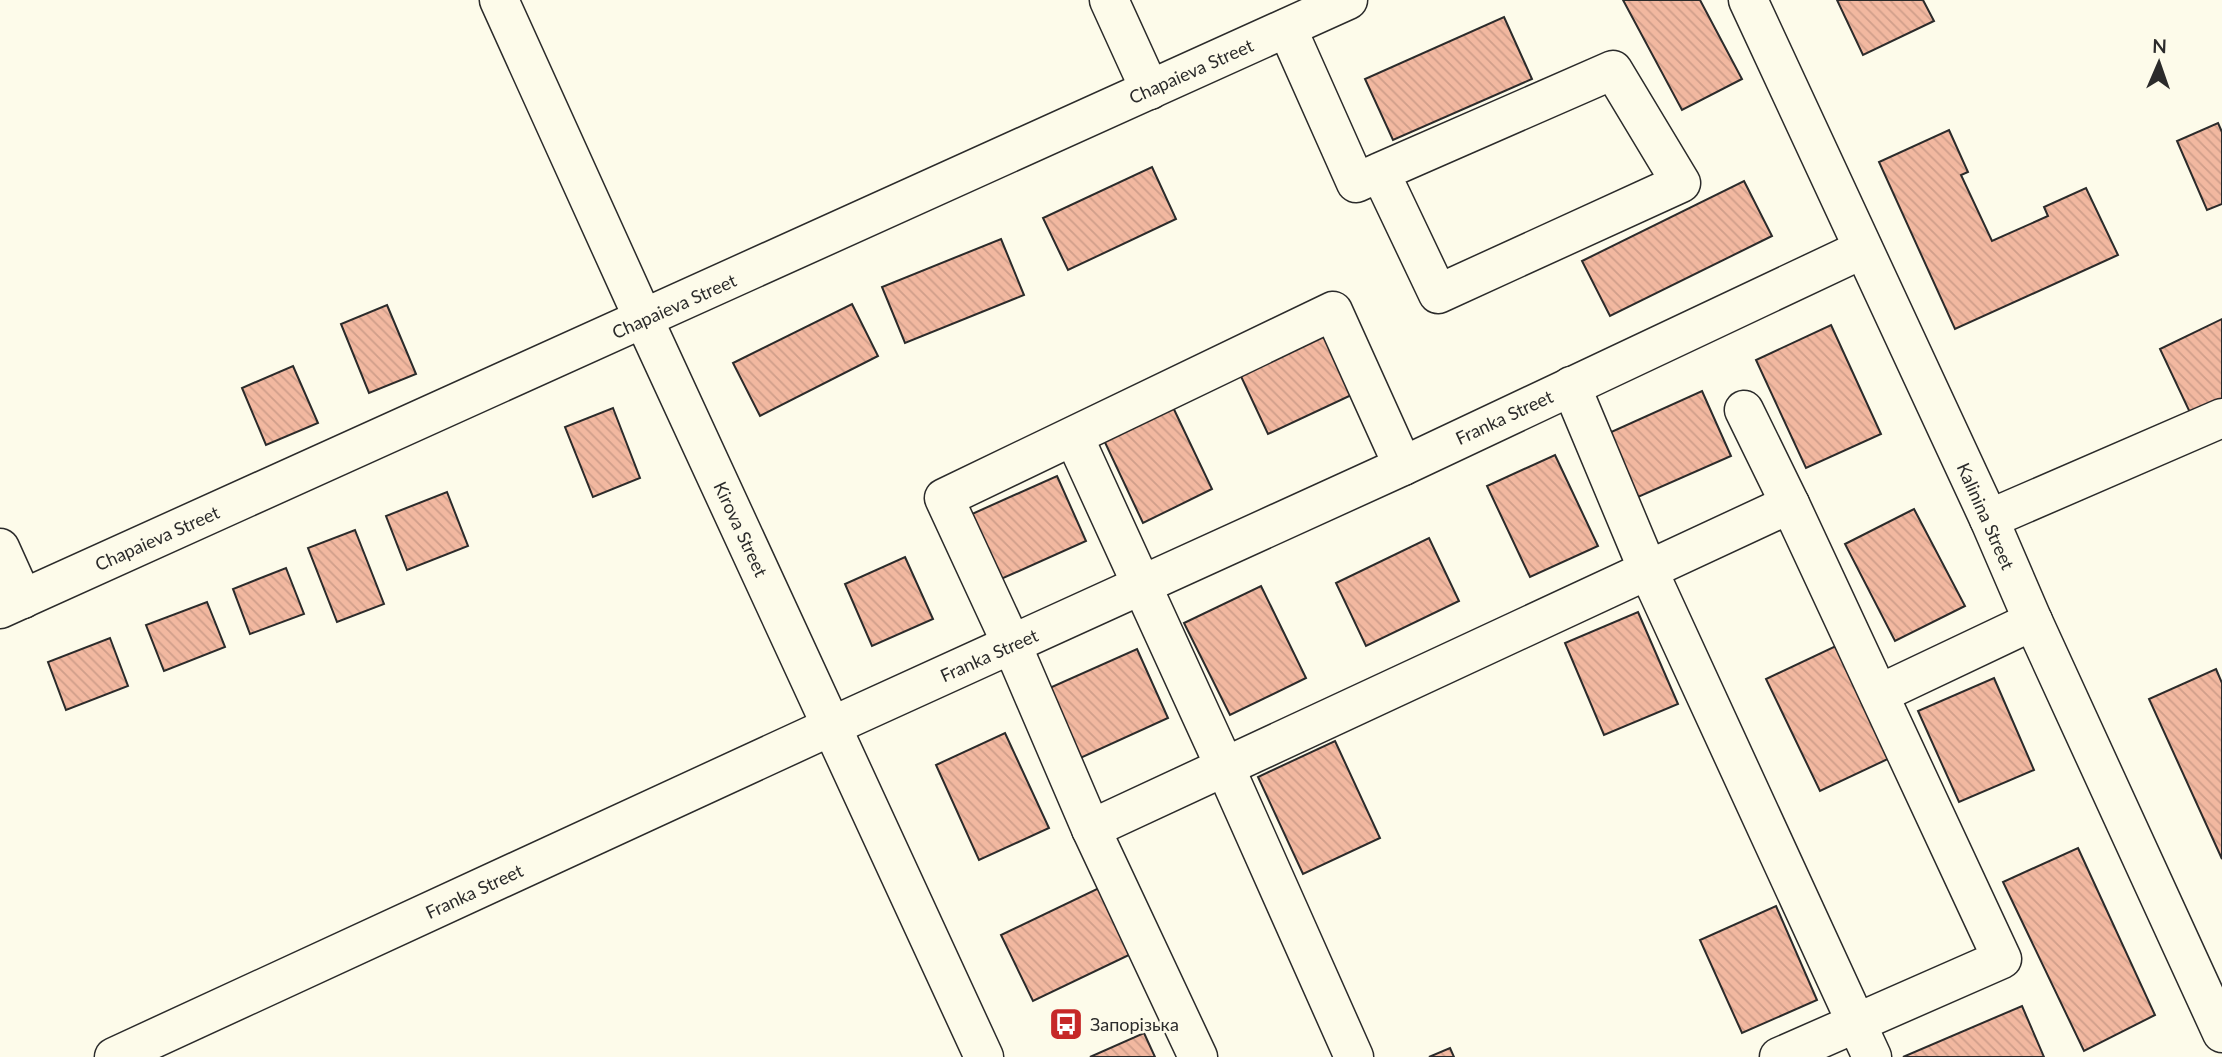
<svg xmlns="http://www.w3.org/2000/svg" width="2222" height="1057" font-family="Lato,sans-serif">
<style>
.building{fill:url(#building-back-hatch);stroke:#2b2b2b;stroke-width:2}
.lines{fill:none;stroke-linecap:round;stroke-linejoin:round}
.minor-casing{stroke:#2b2b2b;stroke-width:41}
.major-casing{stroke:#2b2b2b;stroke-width:41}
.minor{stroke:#fdfbea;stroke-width:38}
.major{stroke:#fdfbea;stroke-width:38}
.labels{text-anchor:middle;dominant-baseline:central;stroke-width:5;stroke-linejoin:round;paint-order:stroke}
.street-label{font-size:18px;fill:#2b2b2b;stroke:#fdfbea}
.poi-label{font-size:18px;fill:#2b2b2b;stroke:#fdfbea;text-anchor:start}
</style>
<defs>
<pattern id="building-back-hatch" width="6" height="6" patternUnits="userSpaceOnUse" patternTransform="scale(1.75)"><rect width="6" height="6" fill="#f2b8a0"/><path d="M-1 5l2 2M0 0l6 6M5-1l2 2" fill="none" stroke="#d09e8a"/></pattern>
</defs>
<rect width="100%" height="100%" fill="#fdfbea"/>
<!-- building -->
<g class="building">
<polygon points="1623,0 1700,0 1742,79 1682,110"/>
<polygon points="1837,0 1923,0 1934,21 1863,55"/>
<polygon points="1504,17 1532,79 1393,140 1365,79"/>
<polygon points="2218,123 2222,132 2222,204 2207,210 2177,141"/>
<polygon points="1949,130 1968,172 1961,175 1992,241 2048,216 2044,207 2086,188 2118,255 1955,329 1879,162"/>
<polygon points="1152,167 1176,219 1068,270 1043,218"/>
<polygon points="1744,181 1772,236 1610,316 1582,261"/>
<polygon points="1001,239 1024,295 905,343 882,287"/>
<polygon points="852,304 878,356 760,416 733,363"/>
<polygon points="387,305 416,374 369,393 341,324"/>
<polygon points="2222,319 2222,408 2194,421 2160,349"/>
<polygon points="1831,325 1881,434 1806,468 1756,360"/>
<polygon points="1330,327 1360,391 1268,434 1238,370"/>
<polygon points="293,366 318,423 266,445 242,388"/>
<polygon points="1702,391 1731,456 1638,497 1609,433"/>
<polygon points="1170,401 1212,489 1143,523 1101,434"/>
<polygon points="613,408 640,478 593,497 565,427"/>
<polygon points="1555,455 1598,546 1530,577 1487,486"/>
<polygon points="1057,476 1086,541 1001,579 972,514"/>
<polygon points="447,492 468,546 407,570 386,516"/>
<polygon points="1914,509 1965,606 1895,641 1845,544"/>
<polygon points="355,530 384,604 337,622 308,548"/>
<polygon points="1429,538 1459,601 1366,646 1336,583"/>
<polygon points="905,557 933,619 872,646 845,584"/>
<polygon points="286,568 304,614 250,634 233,589"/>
<polygon points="1261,586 1306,678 1230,715 1184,623"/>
<polygon points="207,602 225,647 164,671 146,625"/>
<polygon points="1638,612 1678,704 1604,735 1565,643"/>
<polygon points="110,638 128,686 66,710 48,662"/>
<polygon points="1838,645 1892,757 1820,791 1766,679"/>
<polygon points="1137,649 1168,718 1076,760 1045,690"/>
<polygon points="2216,669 2222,683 2222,859 2149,699"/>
<polygon points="1994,678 2034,770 1959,802 1918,711"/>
<polygon points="1005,733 1049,828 979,860 936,765"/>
<polygon points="1335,741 1380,838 1303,874 1258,777"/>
<polygon points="2078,848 2155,1015 2084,1051 2003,882"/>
<polygon points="1099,888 1131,954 1033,1001 1001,935"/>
<polygon points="1776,906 1817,1000 1742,1033 1700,940"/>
<polygon points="2022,1006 2044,1057 1903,1057"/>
<polygon points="1144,1033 1155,1057 1090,1057"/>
<polygon points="1450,1048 1454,1057 1429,1057"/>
</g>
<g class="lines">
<!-- minor casing -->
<g class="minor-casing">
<g id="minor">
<polyline points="1109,0 1150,90"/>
<polyline points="1748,0 1989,519 2033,621 2222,1033"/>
<polyline points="1287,28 1356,183 1380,172 1613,70 1681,183 1438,294 1380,172"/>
<polyline points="1571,386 1648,570 1872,1057"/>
<polyline points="1744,410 1790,504"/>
<polyline points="1074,437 1224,765 1354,1057"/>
<polyline points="1989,519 2222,418"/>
<polyline points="0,548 23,599"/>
<polyline points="0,609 1348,0"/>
<polyline points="1879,694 2033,621"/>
<polyline points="1091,829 1790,504 2002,959 1779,1057"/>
<polyline points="114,1057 832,726 1403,466 1863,249"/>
<polyline points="1198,1057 1091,829 1012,645 944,498 1333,311 1403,466"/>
</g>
</g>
<!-- major casing -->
<g class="major-casing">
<polyline id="major" points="499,0 644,320 984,1057"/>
</g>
<!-- minor -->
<use href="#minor" class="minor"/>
<!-- major -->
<use href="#major" class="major"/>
</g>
<!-- icons -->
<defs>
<g id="bus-square" transform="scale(1.75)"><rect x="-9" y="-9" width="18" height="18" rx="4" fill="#c62828" stroke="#fdfbea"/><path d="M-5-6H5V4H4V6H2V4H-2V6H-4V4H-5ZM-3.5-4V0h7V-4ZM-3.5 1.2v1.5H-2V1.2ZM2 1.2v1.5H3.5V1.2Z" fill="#fff"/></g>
</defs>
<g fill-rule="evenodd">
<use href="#bus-square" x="1066" y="1024"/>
</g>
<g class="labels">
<!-- street labels -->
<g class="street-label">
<text transform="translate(1191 71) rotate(-24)">Chapaieva Street</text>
<text transform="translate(674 306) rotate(-24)">Chapaieva Street</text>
<text transform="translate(1504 417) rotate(-25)">Franka Street</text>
<text transform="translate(1986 516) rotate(66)">Kalinina Street</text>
<text transform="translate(741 529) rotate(65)">Kirova Street</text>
<text transform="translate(157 538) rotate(-24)">Chapaieva Street</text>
<text transform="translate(989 655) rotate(-24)">Franka Street</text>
<text transform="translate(474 891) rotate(-25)">Franka Street</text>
</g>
<!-- poi labels -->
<g class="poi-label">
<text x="1090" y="1024">Запорізька</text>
</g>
</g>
<!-- north arrow -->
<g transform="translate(2159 63) rotate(2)" stroke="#fdfbea" stroke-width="5" paint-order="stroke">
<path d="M0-5L12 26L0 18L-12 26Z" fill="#2b2b2b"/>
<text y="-10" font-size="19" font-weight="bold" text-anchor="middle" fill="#2b2b2b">N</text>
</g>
</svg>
